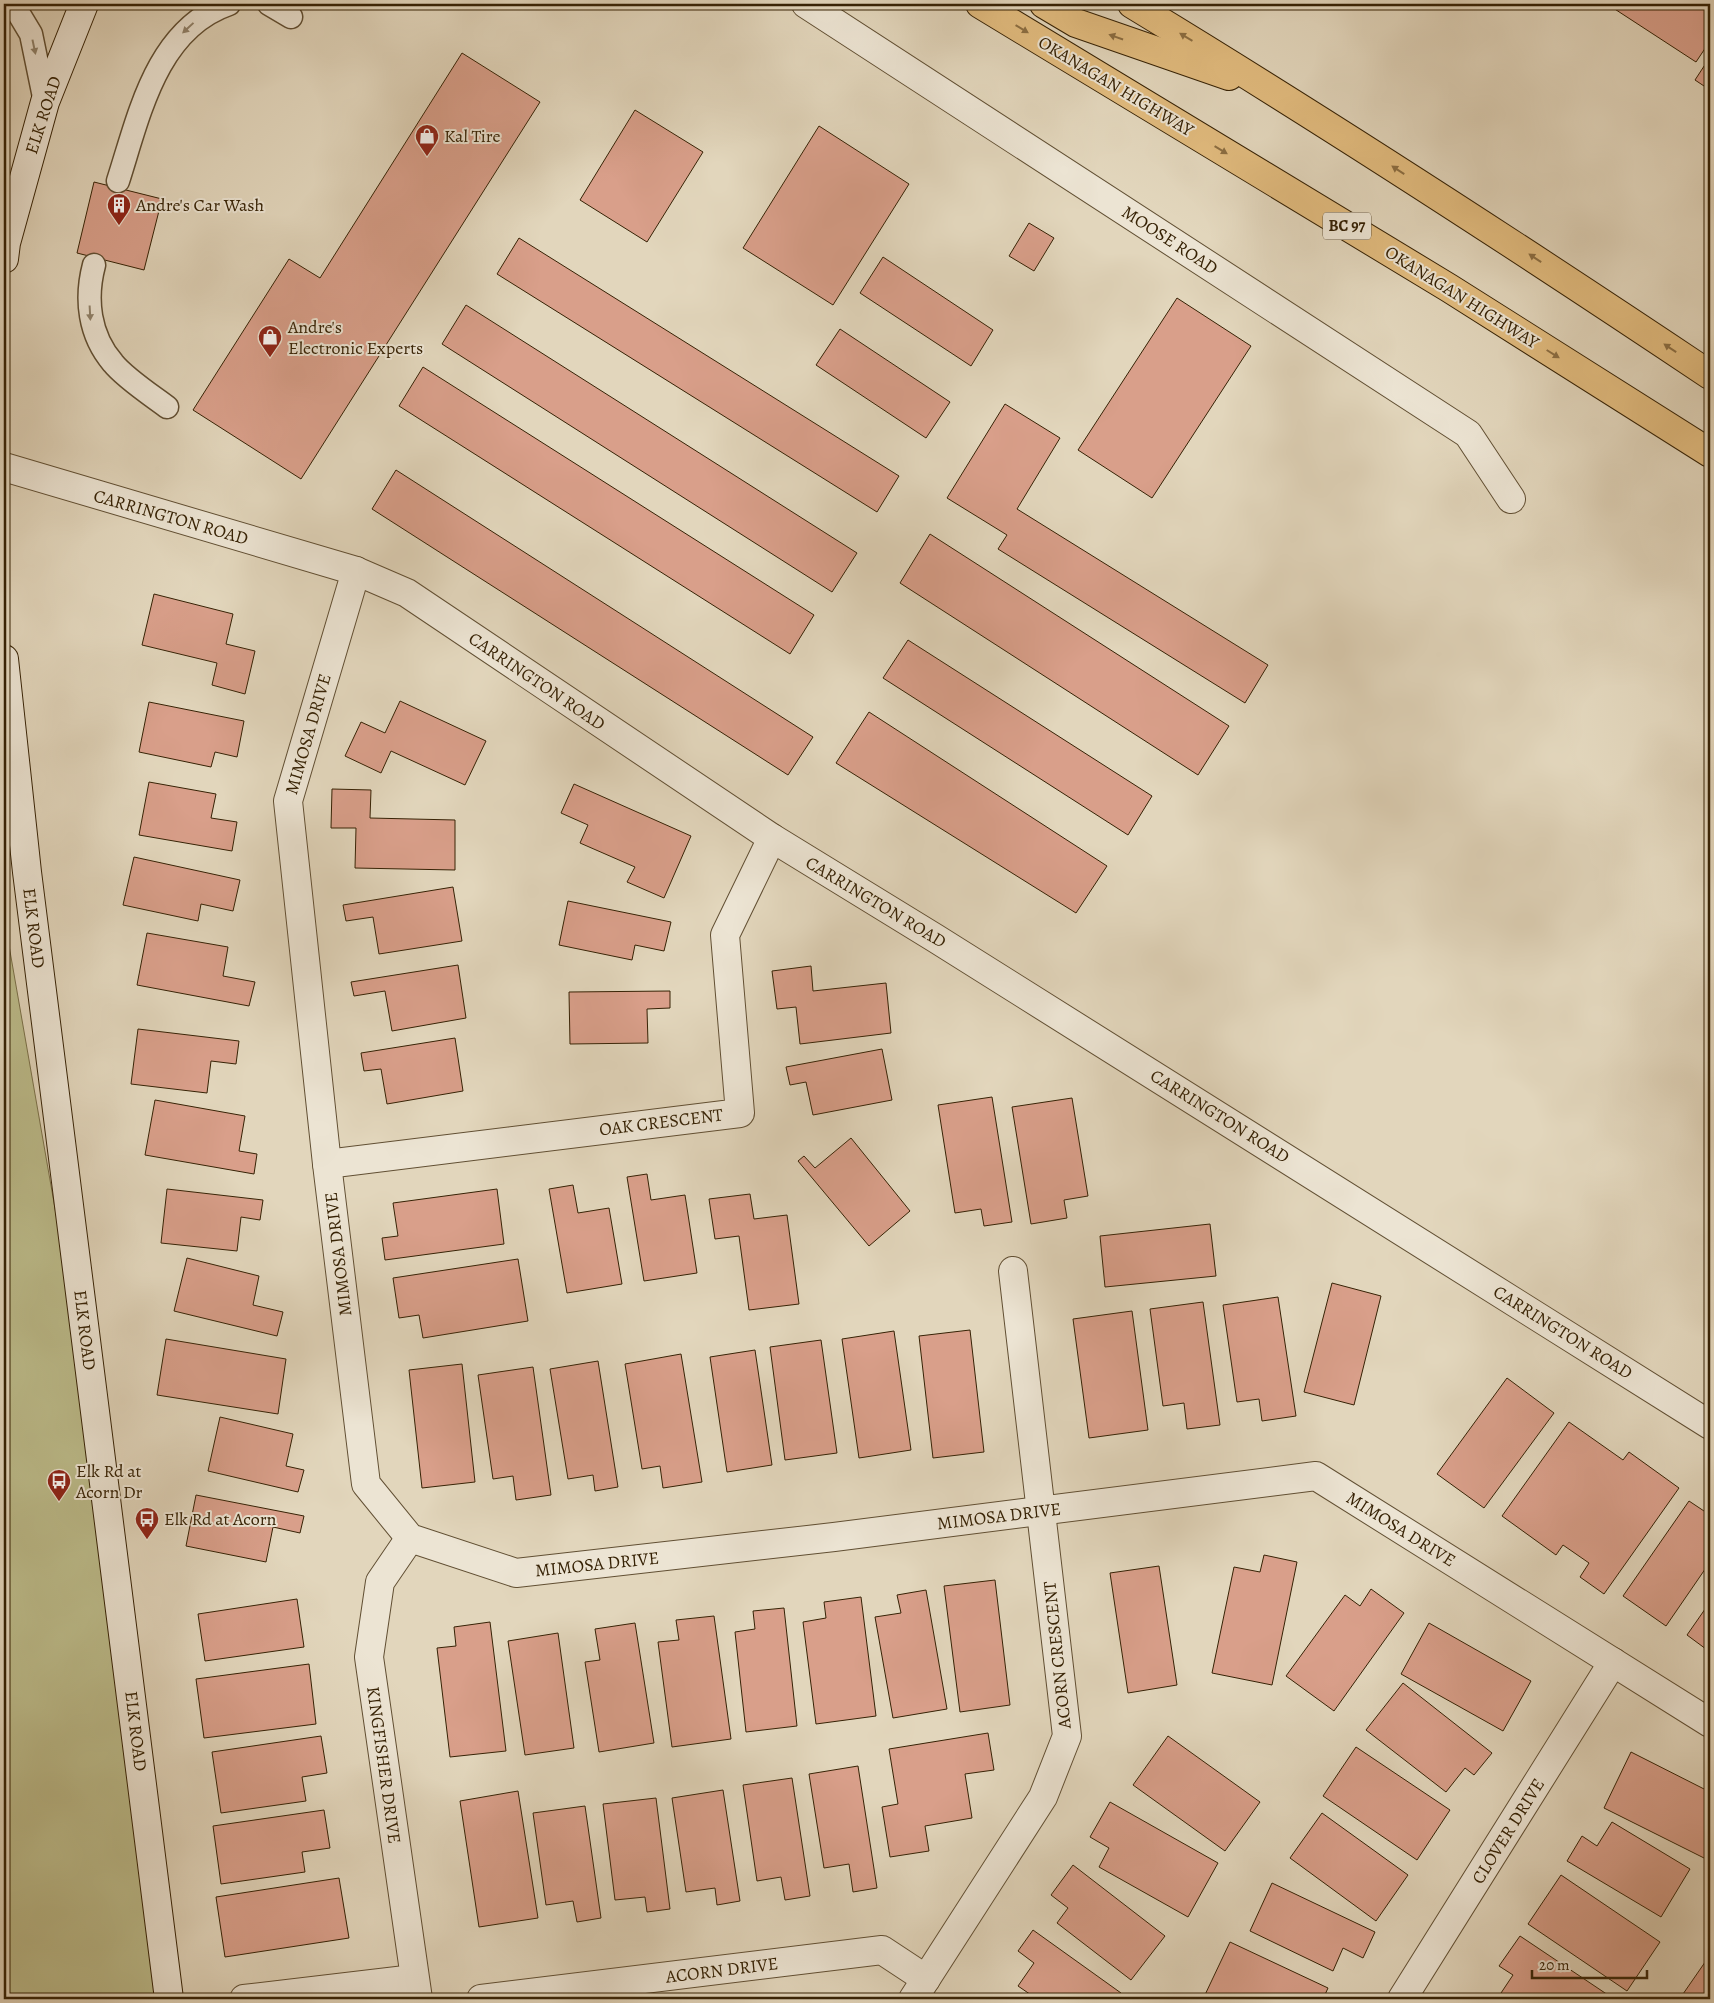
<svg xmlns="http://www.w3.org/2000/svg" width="1714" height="2003" font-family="Alegreya,serif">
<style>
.green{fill:#bcbc8b;stroke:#796f48}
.building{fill:#d99f8a;stroke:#362205}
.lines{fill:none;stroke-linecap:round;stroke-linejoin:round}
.lane-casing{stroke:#614f33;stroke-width:25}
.street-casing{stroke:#614f33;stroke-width:30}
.secondary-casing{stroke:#362205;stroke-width:30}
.highway-casing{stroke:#362205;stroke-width:30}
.lane{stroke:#ece4d3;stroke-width:22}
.street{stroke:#ece4d3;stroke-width:28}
.secondary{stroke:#ece4d3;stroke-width:28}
.highway{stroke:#e1bb7e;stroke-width:28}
.oneway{fill:#91836c}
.oneway2{fill:#8c6e42}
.labels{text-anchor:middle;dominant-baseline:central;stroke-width:4;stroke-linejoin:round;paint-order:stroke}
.shield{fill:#ece4d3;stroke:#6d5c43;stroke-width:1}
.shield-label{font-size:16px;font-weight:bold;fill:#362205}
.street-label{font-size:18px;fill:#362205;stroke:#ece4d3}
.poi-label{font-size:18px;fill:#362205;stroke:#ece4d3;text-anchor:start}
</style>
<rect width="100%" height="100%" fill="#e2d6bc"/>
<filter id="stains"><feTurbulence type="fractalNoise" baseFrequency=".004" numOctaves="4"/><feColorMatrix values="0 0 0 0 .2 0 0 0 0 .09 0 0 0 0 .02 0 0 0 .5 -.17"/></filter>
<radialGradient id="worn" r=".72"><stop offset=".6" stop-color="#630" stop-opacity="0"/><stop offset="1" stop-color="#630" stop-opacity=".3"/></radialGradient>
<!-- green -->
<polygon class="green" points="4,917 148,1740 171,1999 4,1999"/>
<!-- building -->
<g class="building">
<polygon points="1607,4 1710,4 1710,41 1696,62"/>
<polygon points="462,53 540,102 301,479 193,410 289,259 320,278"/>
<polygon points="1710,57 1710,90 1695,80"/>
<polygon points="635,110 703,152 647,242 580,200"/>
<polygon points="819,126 909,184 833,305 743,248"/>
<polygon points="94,182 162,199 144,270 77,253"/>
<polygon points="1029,223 1054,238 1034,271 1009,256"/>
<polygon points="519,238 899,476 877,512 497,274"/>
<polygon points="883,257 993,330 971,366 860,293"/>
<polygon points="1177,298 1251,346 1152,498 1078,450"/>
<polygon points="466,305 857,553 832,592 442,344"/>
<polygon points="840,329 950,402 926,438 816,365"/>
<polygon points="423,367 814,615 790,654 399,406"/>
<polygon points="1005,404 1060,438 1017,509 1268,665 1245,703 998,549 1007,535 947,498"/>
<polygon points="396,470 813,737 788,775 372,509"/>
<polygon points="930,534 1229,726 1198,775 900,583"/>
<polygon points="154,594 233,614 226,644 255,651 245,694 212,685 217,663 142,645"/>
<polygon points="908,640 1152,796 1128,835 883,678"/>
<polygon points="400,701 486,741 465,785 391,751 381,773 345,756 361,722 385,733"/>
<polygon points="149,702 244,721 237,757 215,752 211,767 139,752"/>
<polygon points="869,712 1107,866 1076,913 836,763"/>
<polygon points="149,782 216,794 211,818 237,822 232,851 139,835"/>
<polygon points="574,784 691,836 664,898 627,882 635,867 580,843 588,825 561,813"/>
<polygon points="332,789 371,790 370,818 455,820 455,870 355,868 356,828 331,828"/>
<polygon points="134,857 240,880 233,911 201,904 198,921 123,905"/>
<polygon points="453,887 462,941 379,954 373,917 346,921 343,905"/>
<polygon points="568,901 671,922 664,951 635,945 632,960 559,945"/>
<polygon points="147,933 228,947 223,976 255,982 249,1006 137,985"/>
<polygon points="458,965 466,1018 392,1031 385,991 354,996 351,982"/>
<polygon points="811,966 813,991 886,983 891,1033 800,1044 796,1007 777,1009 772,971"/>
<polygon points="670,991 670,1008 647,1009 648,1043 570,1044 569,992"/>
<polygon points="138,1029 239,1041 236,1064 211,1061 207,1093 131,1084"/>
<polygon points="455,1038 463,1091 387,1104 381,1069 364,1071 361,1053"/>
<polygon points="882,1049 892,1100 813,1115 806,1082 790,1085 786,1067"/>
<polygon points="992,1097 1012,1222 984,1226 981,1209 955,1213 938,1105"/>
<polygon points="1072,1098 1088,1196 1064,1200 1067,1218 1031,1224 1012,1107"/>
<polygon points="155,1100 245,1116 239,1151 257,1154 254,1174 145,1155"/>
<polygon points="851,1138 910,1211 869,1246 798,1161 804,1156 815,1168"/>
<polygon points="647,1174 651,1200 685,1195 697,1273 644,1281 627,1177"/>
<polygon points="573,1185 578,1213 609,1208 622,1284 567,1293 549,1189"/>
<polygon points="167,1189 263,1200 260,1220 241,1217 237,1251 161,1243"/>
<polygon points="497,1189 504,1244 385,1260 382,1238 398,1236 393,1203"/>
<polygon points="750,1194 754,1219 787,1215 799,1304 749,1310 739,1236 715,1239 709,1199"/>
<polygon points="1210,1224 1216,1276 1105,1287 1100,1236"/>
<polygon points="187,1258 259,1276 253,1305 283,1312 277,1336 174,1311"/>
<polygon points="518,1259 528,1321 423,1338 419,1315 399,1318 393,1278"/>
<polygon points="1332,1283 1381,1296 1354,1405 1304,1392"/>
<polygon points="1278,1297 1296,1416 1262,1421 1259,1399 1237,1402 1223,1305"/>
<polygon points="1203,1302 1220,1425 1187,1429 1184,1403 1163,1406 1150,1309"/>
<polygon points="1132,1311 1148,1430 1089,1438 1073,1319"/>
<polygon points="970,1330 984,1452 933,1458 919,1336"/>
<polygon points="894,1331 911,1450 859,1458 842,1339"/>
<polygon points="166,1339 286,1359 278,1414 157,1395"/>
<polygon points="821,1340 837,1453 785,1460 770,1347"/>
<polygon points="755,1350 772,1465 727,1472 710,1357"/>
<polygon points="681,1354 702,1482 663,1488 660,1466 642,1469 625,1364"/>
<polygon points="598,1361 618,1487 595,1491 593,1475 568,1479 550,1369"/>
<polygon points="462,1364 475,1482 422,1488 409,1370"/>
<polygon points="533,1367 551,1495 516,1500 513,1476 493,1479 478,1375"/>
<polygon points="1507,1378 1554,1413 1484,1508 1437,1474"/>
<polygon points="220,1417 293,1434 286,1466 304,1470 298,1492 208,1471"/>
<polygon points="1569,1422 1623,1460 1629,1452 1679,1488 1604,1594 1580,1577 1589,1563 1563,1545 1556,1555 1502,1516"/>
<polygon points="196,1495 304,1516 300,1533 273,1527 266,1562 186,1546"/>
<polygon points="1689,1501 1710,1515 1710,1562 1666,1626 1623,1596"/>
<polygon points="1264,1555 1297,1562 1272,1685 1212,1673 1234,1567 1260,1572"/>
<polygon points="1159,1566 1177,1685 1128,1693 1110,1573"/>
<polygon points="995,1580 1010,1705 960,1712 944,1586"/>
<polygon points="1371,1589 1404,1613 1334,1711 1286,1676 1345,1595 1360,1606"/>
<polygon points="926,1590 947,1709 893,1718 875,1617 901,1613 897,1595"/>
<polygon points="861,1597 876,1716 816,1724 803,1622 826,1618 824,1602"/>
<polygon points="297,1599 304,1647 205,1661 198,1614"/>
<polygon points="1710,1602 1710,1652 1687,1635"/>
<polygon points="784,1608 797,1726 746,1732 735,1632 755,1629 753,1611"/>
<polygon points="714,1616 731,1739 672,1747 658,1642 679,1640 676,1620"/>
<polygon points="490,1622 506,1751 450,1757 437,1648 456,1646 454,1627"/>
<polygon points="635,1623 654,1743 599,1752 585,1662 600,1660 595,1629"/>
<polygon points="1429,1623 1531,1681 1503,1731 1401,1674"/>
<polygon points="558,1633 574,1748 525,1755 508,1641"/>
<polygon points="309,1664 316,1724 204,1738 196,1679"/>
<polygon points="1403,1683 1492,1753 1474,1775 1465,1768 1446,1792 1366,1730"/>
<polygon points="988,1733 994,1770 965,1774 972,1818 925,1826 929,1851 890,1857 882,1807 898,1804 889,1749"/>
<polygon points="321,1736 327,1773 302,1777 306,1801 221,1813 212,1752"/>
<polygon points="1168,1736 1260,1802 1225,1851 1133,1785"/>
<polygon points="1356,1747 1450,1810 1417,1860 1323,1796"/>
<polygon points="1631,1752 1710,1792 1710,1861 1604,1808"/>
<polygon points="858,1766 877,1888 853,1892 849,1864 824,1868 809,1774"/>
<polygon points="792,1778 810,1896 785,1900 781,1877 757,1881 743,1785"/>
<polygon points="723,1790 740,1901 717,1905 715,1888 686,1892 672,1798"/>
<polygon points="518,1791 538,1918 479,1927 460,1801"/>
<polygon points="656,1798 670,1909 647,1912 645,1897 615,1900 603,1804"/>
<polygon points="1110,1802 1218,1863 1188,1917 1099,1867 1109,1848 1090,1837"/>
<polygon points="585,1806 601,1918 577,1922 573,1901 546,1905 533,1813"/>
<polygon points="324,1810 330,1848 302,1852 305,1872 221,1884 213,1826"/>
<polygon points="1322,1813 1408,1875 1376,1921 1290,1858"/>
<polygon points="1612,1822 1690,1869 1661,1917 1567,1861 1582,1836 1597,1846"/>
<polygon points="1073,1865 1165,1936 1131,1980 1057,1923 1068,1908 1051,1895"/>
<polygon points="1561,1875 1660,1942 1627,1991 1528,1924"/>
<polygon points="339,1878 349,1938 225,1957 216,1897"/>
<polygon points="1272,1883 1375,1932 1363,1958 1343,1948 1333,1971 1250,1931"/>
<polygon points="1033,1930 1121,1993 1117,1999 1037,1999 1018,1986 1034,1963 1018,1951"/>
<polygon points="1520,1936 1614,1999 1505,1999 1499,1996 1513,1975 1499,1966"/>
<polygon points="1230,1942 1328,1988 1323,1999 1203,1999"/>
<polygon points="1710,1955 1710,1999 1690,1999 1683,1994"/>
</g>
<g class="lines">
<!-- lane casing -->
<g class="lane-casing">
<g id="lane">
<polyline points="13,4 31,34 45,102"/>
<polyline points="269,4 291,17"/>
<path d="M118 181C139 116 156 29 229 4"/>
<path d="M94 265C85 299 89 335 113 363 125 378 151 395 167 407"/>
</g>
</g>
<!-- street casing -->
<g class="street-casing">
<g id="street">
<polyline points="806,4 1468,434 1511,499"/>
<polyline points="4,467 356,571 407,593 772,838 935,938 1710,1425"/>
<polyline points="356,571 288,801 327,1164 366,1484 410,1538 516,1573 834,1537 1316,1476 1710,1723"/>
<polyline points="327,1164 740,1113 725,935 772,838"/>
<polyline points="410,1538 380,1582 369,1657 418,1999"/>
<polyline points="244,1999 414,1979"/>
<polyline points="481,1999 882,1950 926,1979"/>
<polyline points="913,1999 1043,1797 1067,1736 1013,1271"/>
<polyline points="1402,1999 1613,1662"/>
</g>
</g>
<!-- secondary casing -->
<g class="secondary-casing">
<g id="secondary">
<polyline points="4,259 6,243 45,102 84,4"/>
<polyline points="4,659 27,872 169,1999"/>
</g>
</g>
<!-- highway casing -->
<g class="highway-casing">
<g id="highway">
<polyline points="980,4 1449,288 1710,453"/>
<polyline points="1044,4 1076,23 1229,76"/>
<path d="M1132 4C1328 123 1520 248 1710 375"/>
</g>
</g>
<!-- lane -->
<use href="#lane" class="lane"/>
<!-- street -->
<use href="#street" class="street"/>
<!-- secondary -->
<use href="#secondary" class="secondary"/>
<!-- highway -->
<use href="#highway" class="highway"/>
</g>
<!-- one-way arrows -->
<defs><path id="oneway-solid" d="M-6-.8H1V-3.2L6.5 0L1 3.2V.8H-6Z" transform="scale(1.25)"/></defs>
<g class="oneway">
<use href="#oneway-solid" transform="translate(188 28) rotate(137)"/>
<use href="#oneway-solid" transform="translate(34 47) rotate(78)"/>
<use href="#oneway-solid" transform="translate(90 313) rotate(87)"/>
</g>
<g class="oneway2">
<use href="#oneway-solid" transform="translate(1022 29) rotate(31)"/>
<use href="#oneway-solid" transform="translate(1116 37) rotate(-161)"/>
<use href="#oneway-solid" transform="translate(1186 37) rotate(-149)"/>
<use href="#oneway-solid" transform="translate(1221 150) rotate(31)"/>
<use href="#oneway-solid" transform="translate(1398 170) rotate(-147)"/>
<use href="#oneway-solid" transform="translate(1535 258) rotate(-146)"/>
<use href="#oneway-solid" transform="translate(1670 348) rotate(-146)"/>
<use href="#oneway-solid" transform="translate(1553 354) rotate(32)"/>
</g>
<!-- icons -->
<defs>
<g id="shop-pin" transform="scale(1.25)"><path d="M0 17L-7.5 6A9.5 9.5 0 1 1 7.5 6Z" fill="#8f2418" stroke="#ece4d3"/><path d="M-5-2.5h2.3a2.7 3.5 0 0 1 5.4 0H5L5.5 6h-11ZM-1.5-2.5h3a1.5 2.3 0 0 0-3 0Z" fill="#fff"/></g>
<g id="building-pin" transform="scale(1.25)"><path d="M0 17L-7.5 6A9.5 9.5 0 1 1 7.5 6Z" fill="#8f2418" stroke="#ece4d3"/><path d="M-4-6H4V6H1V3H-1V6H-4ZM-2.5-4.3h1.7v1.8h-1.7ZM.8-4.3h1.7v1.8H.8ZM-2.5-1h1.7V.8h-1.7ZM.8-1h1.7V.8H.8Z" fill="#fff"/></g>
<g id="bus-pin" transform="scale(1.25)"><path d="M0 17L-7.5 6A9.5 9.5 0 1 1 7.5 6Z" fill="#8f2418" stroke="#ece4d3"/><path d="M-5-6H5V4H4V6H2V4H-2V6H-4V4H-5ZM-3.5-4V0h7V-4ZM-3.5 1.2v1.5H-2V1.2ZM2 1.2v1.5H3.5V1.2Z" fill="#fff"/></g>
</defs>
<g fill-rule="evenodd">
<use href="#shop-pin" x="427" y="136"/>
<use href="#building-pin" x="119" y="205"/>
<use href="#shop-pin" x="270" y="337"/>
<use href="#bus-pin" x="59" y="1481"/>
<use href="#bus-pin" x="147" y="1519"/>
</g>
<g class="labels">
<!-- shield labels -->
<rect class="shield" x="1323" y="212.5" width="48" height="27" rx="4"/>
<g class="shield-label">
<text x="1347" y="226">BC 97</text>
</g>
<!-- street labels -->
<g class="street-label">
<text transform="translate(1116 86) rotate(31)">OKANAGAN HIGHWAY</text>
<text transform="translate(43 115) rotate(-72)">ELK ROAD</text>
<text transform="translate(1170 240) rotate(33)">MOOSE ROAD</text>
<text transform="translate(1462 297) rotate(32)">OKANAGAN HIGHWAY</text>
<text transform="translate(171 517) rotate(16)">CARRINGTON ROAD</text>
<text transform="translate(537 681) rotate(34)">CARRINGTON ROAD</text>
<text transform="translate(308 734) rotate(-74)">MIMOSA DRIVE</text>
<text transform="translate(876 902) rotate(31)">CARRINGTON ROAD</text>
<text transform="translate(34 928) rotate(83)">ELK ROAD</text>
<text transform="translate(1220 1116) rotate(32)">CARRINGTON ROAD</text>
<text transform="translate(661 1122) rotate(-7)">OAK CRESCENT</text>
<text transform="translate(338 1254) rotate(-97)">MIMOSA DRIVE</text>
<text transform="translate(85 1330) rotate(83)">ELK ROAD</text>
<text transform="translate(1563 1332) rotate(32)">CARRINGTON ROAD</text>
<text transform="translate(999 1516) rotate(-7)">MIMOSA DRIVE</text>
<text transform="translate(1401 1529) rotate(32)">MIMOSA DRIVE</text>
<text transform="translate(597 1564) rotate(-6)">MIMOSA DRIVE</text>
<text transform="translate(1057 1655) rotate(-96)">ACORN CRESCENT</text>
<text transform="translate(136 1731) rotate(83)">ELK ROAD</text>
<text transform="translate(384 1765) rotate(82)">KINGFISHER DRIVE</text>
<text transform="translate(1508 1831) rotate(-58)">CLOVER DRIVE</text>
<text transform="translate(722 1970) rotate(-7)">ACORN DRIVE</text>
</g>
<!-- poi labels -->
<g class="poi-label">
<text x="444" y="136">Kal Tire</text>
<text x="136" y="205">Andre's Car Wash</text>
<text x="288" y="327">Andre's<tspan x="288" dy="21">Electronic Experts</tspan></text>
<text x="76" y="1471">Elk Rd at<tspan x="76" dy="21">Acorn Dr</tspan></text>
<text x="164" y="1519">Elk Rd at Acorn</text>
</g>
</g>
<!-- margin -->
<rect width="1714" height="2003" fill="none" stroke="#e2d6bc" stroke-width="20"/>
<rect x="5" y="5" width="1704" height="1993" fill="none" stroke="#362205" stroke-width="2.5"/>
<rect x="10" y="10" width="1694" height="1983" fill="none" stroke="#362205"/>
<!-- scale -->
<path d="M1532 1970v8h115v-8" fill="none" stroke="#362205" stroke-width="2.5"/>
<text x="1539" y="1970" font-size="15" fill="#362205" stroke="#ece4d3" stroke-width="4" paint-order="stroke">20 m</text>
<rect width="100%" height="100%" filter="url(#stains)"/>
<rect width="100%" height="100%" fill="url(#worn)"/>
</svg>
